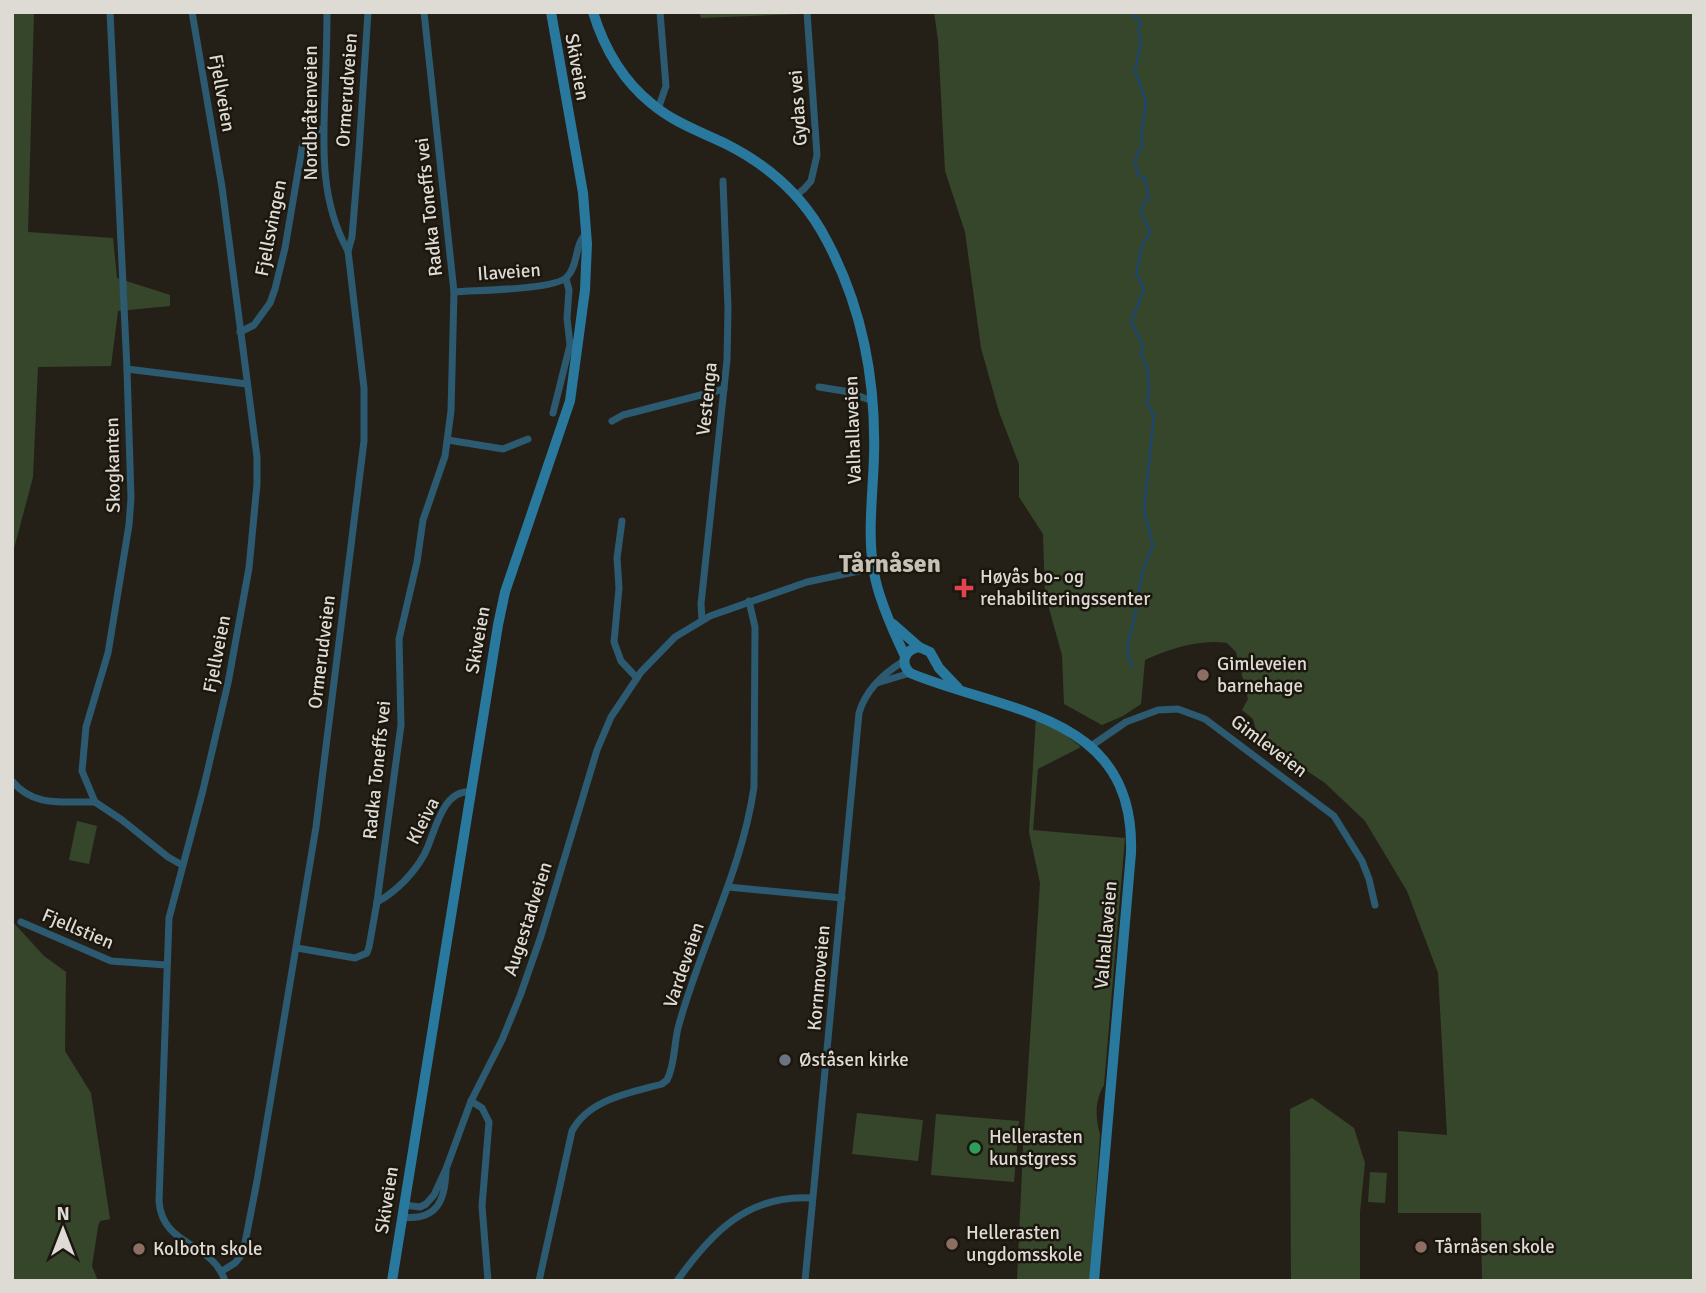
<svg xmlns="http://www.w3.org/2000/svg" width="1706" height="1293" font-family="Signika,sans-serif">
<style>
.green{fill:#36462a}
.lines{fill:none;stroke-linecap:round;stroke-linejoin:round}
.stream{stroke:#1e466e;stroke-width:2.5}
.street{stroke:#2c5a71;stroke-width:7}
.secondary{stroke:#29799f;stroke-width:10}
.health-dot{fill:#e0444e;stroke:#1b170e;stroke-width:2.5}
.education-dot{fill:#8d6e63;stroke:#1b170e;stroke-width:2.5}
.worship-dot{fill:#6b7280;stroke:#1b170e;stroke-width:2.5}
.leisure-dot{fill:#2e9e5b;stroke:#1b170e;stroke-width:2.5}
.labels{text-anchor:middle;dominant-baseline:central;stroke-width:5;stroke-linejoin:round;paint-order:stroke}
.street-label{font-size:19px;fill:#dedad4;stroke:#1b170e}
.poi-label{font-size:19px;fill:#dedad4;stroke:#1b170e;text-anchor:start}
.district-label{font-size:26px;font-weight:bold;fill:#c7c0b5;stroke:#1b170e}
</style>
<rect width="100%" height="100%" fill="#252017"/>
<!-- green -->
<g class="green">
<polygon points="12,12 34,12 28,232 113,238 117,278 170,295 170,306 118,311 111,366 38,367 33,477 12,556"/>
<polygon points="699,12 803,12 803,14 701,18"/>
<path d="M934 12H1694V1281H1482L1481 1213H1398V1131L1447 1135 1438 973 1407 891 1365 821 1325 783 1258 738 1253 719 1242 710 1248 699 1236 652 1227 643C1199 639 1169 649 1145 660L1141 704 1123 716 1102 725 1064 704 1062 655 1045 594 1043 534 1019 497V464L999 412 981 348 965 232 945 171 938 40Z"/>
<path d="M1036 717 1058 729 1081 747 1038 769 1033 830 1125 838 1104 1085C1095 1100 1095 1117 1100 1134L1090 1281H1017L1023 1148 1040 883 1029 832Z"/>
<polygon points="77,821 97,826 89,864 69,860"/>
<polygon points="12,921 44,956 66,972 65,1051 91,1093 110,1219 100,1221 98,1227 92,1266 98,1281 12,1281"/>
<polygon points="1312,1098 1354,1128 1365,1163 1360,1212 1360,1281 1291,1281 1290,1109"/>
<polygon points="857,1113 923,1120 918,1161 852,1154"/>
<polygon points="936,1114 1019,1121 1014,1182 931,1175"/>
<polygon points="1370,1172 1387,1173 1385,1203 1368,1202"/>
</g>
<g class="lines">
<!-- stream -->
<path class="stream" d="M1133 666 1128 656V643L1135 615 1142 573 1153 545 1144 510 1154 416 1147 404 1149 386 1147 367 1141 356 1142 344 1131 322 1144 289 1136 273C1140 262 1139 258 1141 248 1143 242 1148 238 1150 231 1145 220 1134 209 1149 199L1145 178 1139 176C1134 165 1134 157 1142 147L1141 136 1146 102 1135 71 1141 41 1138 31 1141 21 1135 18V12"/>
<!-- street -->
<g class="street">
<polyline points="110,12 127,369 131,498 129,525 108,653 86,727 82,771 95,802 122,820 168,857 182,865"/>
<path d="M192 12 222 187 257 457V484L249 568 228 683 203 790 169 918 159 1201C162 1247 212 1241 225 1281"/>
<path d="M327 12C327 39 326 66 325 93 323 147 320 201 348 251"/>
<polyline points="658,109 666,86 660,12"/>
<polyline points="796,195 804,189 811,181 817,155 807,12"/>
<path d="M454 292C475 290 555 290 567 277 579 265 574 243 587 233"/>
<polyline points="240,332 254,325 270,303 275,289 285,248 303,142 312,131 323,129"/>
<polyline points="127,369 247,384"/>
<polyline points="819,387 844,391 873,401"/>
<polyline points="553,413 570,345 567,318 569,290 566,279"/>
<polyline points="612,421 623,415 724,389"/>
<polyline points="448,440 503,449 528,439"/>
<polyline points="622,521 617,558 619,588 614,642 621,661 637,678"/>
<polyline points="702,620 701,604 727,360 728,308 723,181"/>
<polyline points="877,683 910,673"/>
<polyline points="1091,746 1126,722 1158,710 1178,709 1205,719 1334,816 1362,861 1369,879 1375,905"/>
<path d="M12 781C34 808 64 801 95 802"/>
<polyline points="728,887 842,898"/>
<path d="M377 902C396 892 414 873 424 855 435 835 441 789 471 792"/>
<polyline points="21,922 111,961 166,965"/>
<polyline points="297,948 355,958 367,953 369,947 377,902 401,725 399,639 417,562 423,520 445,456 451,411 454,292 424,12"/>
<polyline points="471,1101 482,1108 489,1122 482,1206 488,1281"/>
<polyline points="404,1205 420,1207 426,1204 434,1195 446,1169 471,1101 502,1040 520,996 541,936 597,750 611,717 641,672 675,637 710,616 807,582 873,568"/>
<path d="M402 1217C436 1221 445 1202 446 1171"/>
<polyline points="222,1271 235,1263 243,1253 257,1181 316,827 364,441 364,388 348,251 352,237 359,151 368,12"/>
<path d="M539 1281 572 1131C589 1099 630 1093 662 1084L667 1080C675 1065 674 1044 678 1028 700 946 742 871 754 787L755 627 749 601"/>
<path d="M677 1281C711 1233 748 1194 812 1198"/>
<path d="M805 1281 859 713C866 689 884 673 904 661"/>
</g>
<!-- secondary -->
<g class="secondary">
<path d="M593 12C604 48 622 80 652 104 673 122 701 132 726 144 770 166 805 198 827 241 862 307 876 382 874 456 873 494 867 535 874 572 878 598 894 633 905 656"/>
<polyline points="893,624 919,647 930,652 939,668 958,688"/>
<path d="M919 647C904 650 900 663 910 673 1006 713 1136 713 1131 853L1094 1281"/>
<polyline points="392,1281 498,625 505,592 570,401 585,290 587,244 583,193 551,12"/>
</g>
</g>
<!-- markers -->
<path class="health-dot" d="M960.5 577.5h7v7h7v7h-7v7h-7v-7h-7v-7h7z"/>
<g class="education-dot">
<circle cx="1203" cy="675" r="7"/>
<circle cx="952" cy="1244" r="7"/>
<circle cx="1421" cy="1247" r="7"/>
<circle cx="139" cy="1249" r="7"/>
</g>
<circle class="worship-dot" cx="785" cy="1060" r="7"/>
<circle class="leisure-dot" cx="975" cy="1148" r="7"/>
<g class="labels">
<!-- street labels -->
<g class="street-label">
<text transform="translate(577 67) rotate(80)">Skiveien</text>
<text transform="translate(347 90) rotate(-86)">Ormerudveien</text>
<text transform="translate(222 93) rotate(80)">Fjellveien</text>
<text transform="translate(798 108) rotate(-94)">Gydas vei</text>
<text transform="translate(311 113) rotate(-90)">Nordbråtenveien</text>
<text transform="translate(429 207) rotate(-96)">Radka Toneffs vei</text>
<text transform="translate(271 228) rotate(-79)">Fjellsvingen</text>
<text transform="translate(509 272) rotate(-4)">Ilaveien</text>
<text transform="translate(707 399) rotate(-84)">Vestenga</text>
<text transform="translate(853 430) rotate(-92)">Valhallaveien</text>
<text transform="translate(113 465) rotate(-91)">Skogkanten</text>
<text transform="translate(478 640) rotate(-80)">Skiveien</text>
<text transform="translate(322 652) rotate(-83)">Ormerudveien</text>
<text transform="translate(217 654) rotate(-79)">Fjellveien</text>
<text transform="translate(1269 746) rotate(37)">Gimleveien</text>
<text transform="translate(377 770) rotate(-84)">Radka Toneffs vei</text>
<text transform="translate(423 821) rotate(-63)">Kleiva</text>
<text transform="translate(528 919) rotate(-72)">Augestadveien</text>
<text transform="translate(78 929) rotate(23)">Fjellstien</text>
<text transform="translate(1106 935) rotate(-85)">Valhallaveien</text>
<text transform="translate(684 965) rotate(-71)">Vardeveien</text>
<text transform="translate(819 978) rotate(-85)">Kornmoveien</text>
<text transform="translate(387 1200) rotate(-81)">Skiveien</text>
</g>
<!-- poi labels -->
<g class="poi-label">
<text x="980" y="577">Høyås bo- og<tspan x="980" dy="22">rehabiliteringssenter</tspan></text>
<text x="1217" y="664">Gimleveien<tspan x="1217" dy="22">barnehage</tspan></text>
<text x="799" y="1060">Øståsen kirke</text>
<text x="989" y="1137">Hellerasten<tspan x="989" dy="22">kunstgress</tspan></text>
<text x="966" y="1233">Hellerasten<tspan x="966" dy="22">ungdomsskole</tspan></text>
<text x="1435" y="1247">Tårnåsen skole</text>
<text x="153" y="1249">Kolbotn skole</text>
</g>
<!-- district labels -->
<g class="district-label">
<text x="890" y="564">Tårnåsen</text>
</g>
</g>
<!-- border -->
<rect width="1706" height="1293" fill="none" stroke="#dedad4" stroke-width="28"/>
<!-- north arrow -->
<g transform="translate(63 1230)" stroke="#1b170e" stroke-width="5" paint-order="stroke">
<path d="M0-5L12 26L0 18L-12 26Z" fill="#dedad4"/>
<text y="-10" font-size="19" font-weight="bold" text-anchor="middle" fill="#dedad4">N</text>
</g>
</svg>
